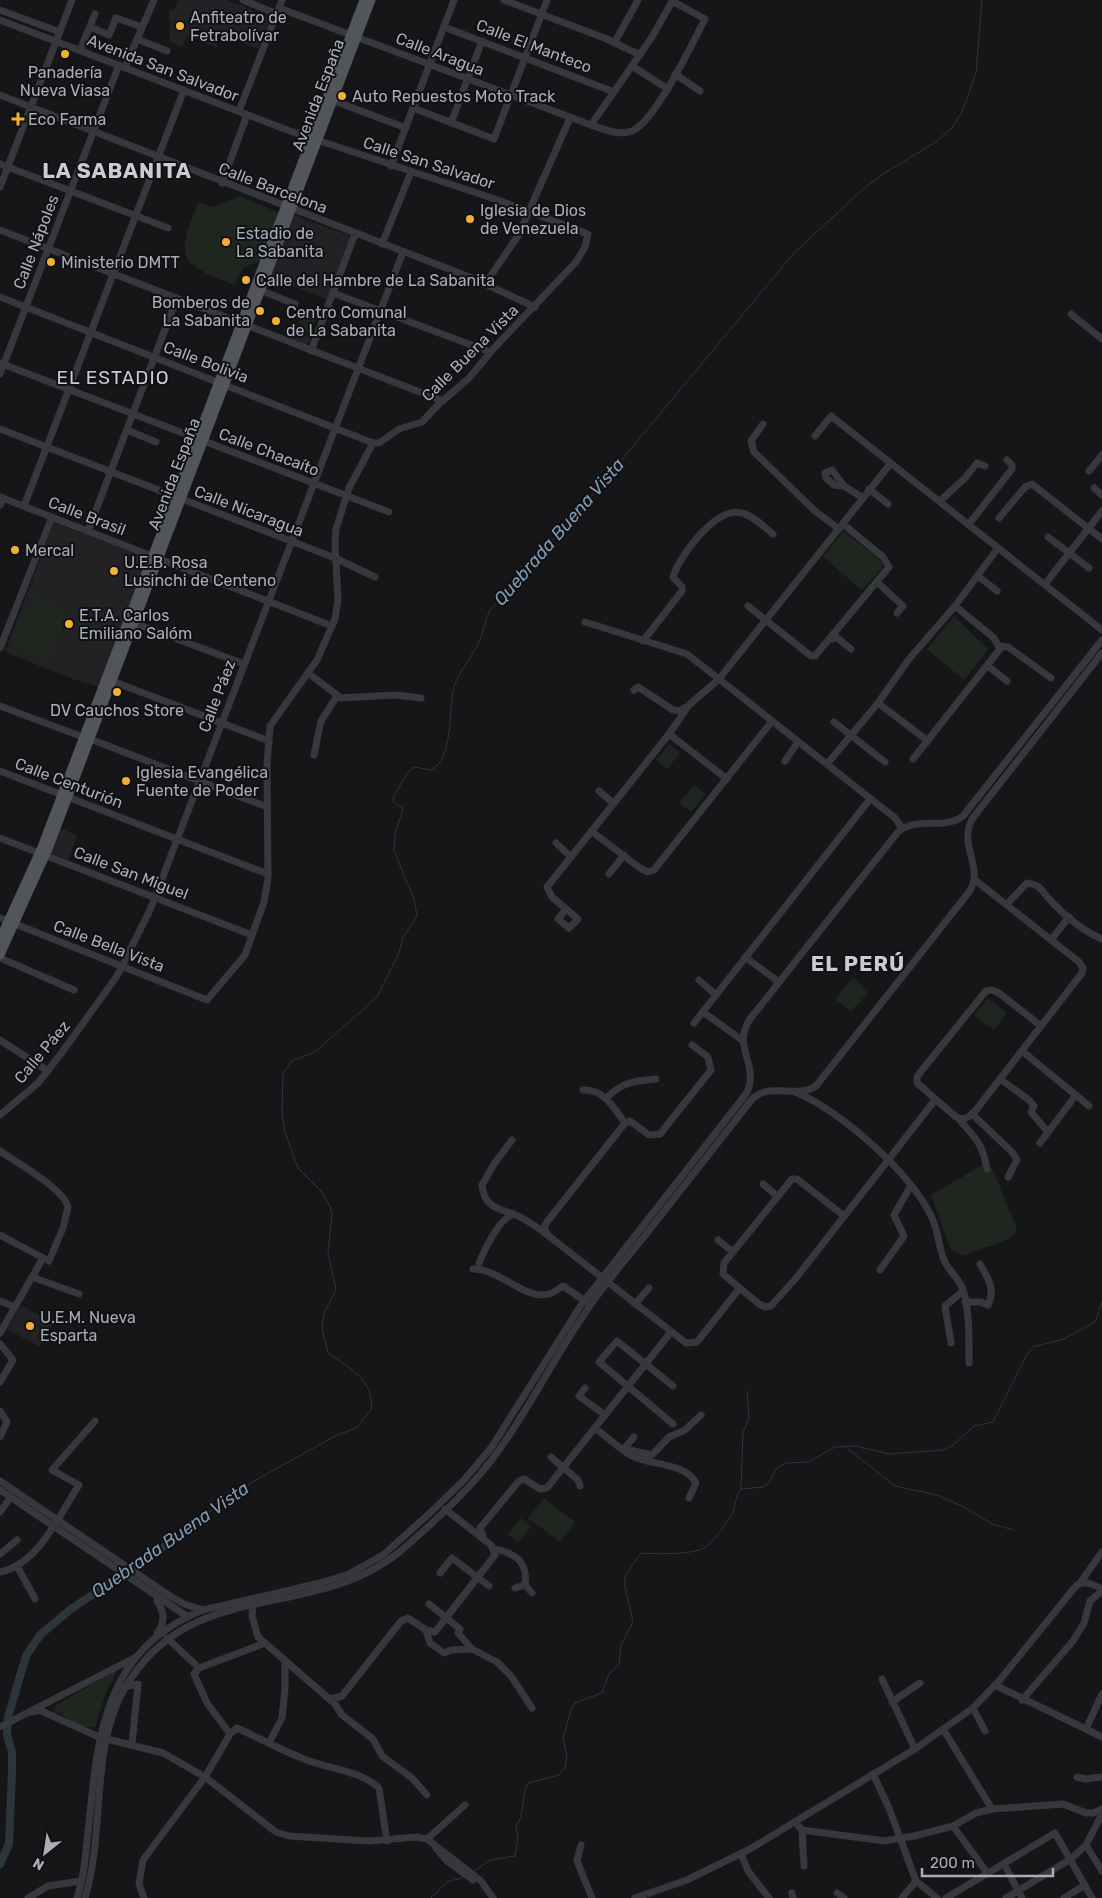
<svg xmlns="http://www.w3.org/2000/svg" width="1102" height="1898" font-family="Rubik,sans-serif">
<style>
.built{fill:#222225}
.green{fill:#1e261f}
.lines{fill:none;stroke-linecap:round;stroke-linejoin:round}
.stream{stroke:#2c353c;stroke-width:1}
.river{stroke:#2c353c;stroke-width:8}
.minor{stroke:#37383d;stroke-width:7}
.major{stroke:#53555c;stroke-width:9}
.poi-dot{fill:#f2b134;stroke:#111113;stroke-width:2}
.labels{text-anchor:middle;dominant-baseline:central;stroke-width:4;stroke-linejoin:round;paint-order:stroke}
.poi-label{font-size:16px;fill:#a8adb8;stroke:#111113;text-anchor:start}
.street-label{font-size:16px;fill:#a8adb8;stroke:#111113}
.water-label{font-size:18px;font-style:italic;fill:#7f9bb3;stroke:#111113}
.quarter-label{font-size:19px;letter-spacing:1px;fill:#c9ccd4;stroke:#111113}
.district-label{font-size:21px;font-weight:bold;letter-spacing:1px;fill:#c9ccd4;stroke:#111113}
</style>
<rect width="100%" height="100%" fill="#161618"/>
<!-- built -->
<g class="built">
<polygon points="178,0 227,0 270,17 258,49 221,35 216,47 188,36 182,47 170,42 169,10 174,9"/>
<polygon points="294,215 348,235 350,238 327,299 270,277"/>
<polygon points="54,522 147,558 99,687 73,679 5,652"/>
<polygon points="59,828 77,835 68,860 49,852"/>
<polygon points="21,1305 53,1323 40,1347 7,1329"/>
</g>
<!-- green -->
<g class="green">
<path d="M240 196 280 213 261 261 244 267 234 285C177 263 176 258 198 202L214 207Z"/>
<polygon points="305,308 319,313 311,331 314,333 307,345 292,339"/>
<polygon points="843,531 881,561 883,567 862,590 823,557"/>
<polygon points="31,594 69,609 48,663 11,648"/>
<polygon points="81,616 101,624 97,636 76,628"/>
<polygon points="954,616 988,649 964,680 927,649"/>
<polygon points="669,744 680,753 667,769 656,760"/>
<polygon points="694,785 706,794 691,812 679,803"/>
<polygon points="853,977 869,992 851,1011 835,999"/>
<polygon points="988,998 1007,1013 994,1030 974,1015"/>
<polygon points="984,1164 992,1168 1017,1229 1011,1238 963,1256 951,1250 931,1195"/>
<polygon points="544,1498 575,1522 560,1542 528,1518"/>
<polygon points="521,1518 531,1527 518,1543 508,1534"/>
<path d="M118 1669 107 1690 95 1727C83 1730 68 1720 60 1713H54L56 1705Z"/>
</g>
<g class="lines">
<!-- stream -->
<g class="stream">
<polyline points="846,1447 895,1486 937,1495 962,1506 992,1524 1014,1530"/>
<polyline points="741,1489 743,1433 749,1417 747,1391"/>
<path d="M166 1545 195 1525 226 1497 333 1437 356 1428 371 1410C375 1381 350 1368 328 1353L322 1329 324 1313 336 1290 328 1253 332 1214 330 1206 321 1191 298 1168 285 1132 282 1115 283 1073 292 1061 315 1052 377 997 399 953 403 937 417 916 414 899 394 851 395 833 403 809 394 802 393 797 408 772 414 767 431 770C454 758 448 710 454 687 459 670 474 656 480 639 484 629 485 620 490 610L595 492 794 253 861 191 883 174 934 143 951 129 962 112 976 73 982 0"/>
<path d="M473 1872 490 1860 515 1856 518 1836 516 1827C525 1813 521 1797 528 1783L559 1775 565 1768 567 1756 563 1738 571 1710 575 1703 602 1693 609 1674 619 1664 621 1645 633 1622 625 1587V1576L641 1553C656 1554 694 1555 706 1547 714 1541 727 1523 732 1514 736 1506 735 1496 741 1489L763 1487 768 1484 777 1468 786 1463 808 1462 835 1447 856 1446 889 1454 943 1450 952 1446 974 1426 993 1422 1026 1356 1033 1347 1064 1339 1095 1322 1102 1302"/>
<polyline points="431,1898 447,1882 465,1877"/>
</g>
<!-- river -->
<polyline class="river" points="0,1864 9,1844 12,1769 12,1752 7,1735 8,1717 26,1656 40,1635 71,1609 166,1545"/>
<!-- minor -->
<g class="minor">
<polyline points="243,0 277,14"/>
<polyline points="504,0 607,39 640,55"/>
<path d="M279 8 591 125C603 129 619 136 632 131 655 122 693 42 705 19L672 1"/>
<polyline points="0,10 60,32"/>
<polyline points="0,20 290,131 498,200 588,234 585,247 576,262 495,347 469,378 438,405 422,422 399,429 379,443 373,443 0,297"/>
<polyline points="90,27 109,35 116,18 142,27"/>
<polyline points="444,27 614,92"/>
<polyline points="137,39 167,51"/>
<polyline points="615,42 638,0"/>
<polyline points="80,50 95,14"/>
<polyline points="632,66 668,89"/>
<polyline points="125,67 154,0"/>
<polyline points="675,74 700,91"/>
<polyline points="0,95 472,278 535,307"/>
<polyline points="332,100 406,128"/>
<polyline points="413,108 494,139 547,0"/>
<polyline points="239,111 282,0"/>
<polyline points="451,123 482,41"/>
<polyline points="591,125 652,37 673,0"/>
<polyline points="0,164 168,228"/>
<polyline points="391,166 454,0"/>
<polyline points="222,183 247,115"/>
<polyline points="0,187 72,0"/>
<polyline points="0,230 443,401"/>
<polyline points="382,244 411,172"/>
<polyline points="485,284 518,236 570,118"/>
<polyline points="260,290 295,304"/>
<polyline points="333,293 490,352"/>
<polyline points="1071,314 1102,339"/>
<polyline points="311,351 355,234"/>
<polyline points="0,363 389,512"/>
<polyline points="0,374 119,65"/>
<polyline points="763,424 751,441 754,452 815,511 839,529"/>
<polyline points="0,429 335,558 375,577"/>
<polyline points="127,430 156,442"/>
<polyline points="815,436 831,416 1102,630"/>
<polyline points="891,463 719,679 895,818 902,828"/>
<polyline points="1089,471 1102,455"/>
<polyline points="844,486 832,470 825,473 826,478 834,485 844,486 863,498"/>
<polyline points="1094,488 1102,495"/>
<polyline points="869,489 888,504"/>
<polyline points="0,497 332,626"/>
<polyline points="940,501 965,478 977,463 985,466"/>
<polyline points="0,505 3,498"/>
<polyline points="24,506 184,90"/>
<polyline points="999,518 1025,487 1032,484 1102,539"/>
<polyline points="969,524 1012,469 1012,465 1007,460"/>
<polyline points="88,531 177,298"/>
<polyline points="1048,537 1089,568"/>
<polyline points="978,576 997,591"/>
<polyline points="877,582 903,606 897,613"/>
<polyline points="1045,584 1102,511"/>
<polyline points="748,606 811,656 815,656 889,567 883,557 843,524"/>
<polyline points="585,622 687,654 719,679 689,705 669,734"/>
<polyline points="134,623 244,664"/>
<polyline points="832,639 836,637 851,649"/>
<path d="M643 641 682 591V587L673 577C680 555 716 506 742 513 754 516 764 527 773 534"/>
<polyline points="1000,646 1008,647 1051,678"/>
<polyline points="0,648 52,517"/>
<polyline points="988,666 1007,681"/>
<polyline points="308,673 341,698 395,695 421,698"/>
<polyline points="112,681 269,741"/>
<polyline points="634,690 638,687 673,710 680,711 684,708"/>
<polyline points="878,703 928,741"/>
<polyline points="0,706 83,737"/>
<polyline points="834,722 885,762"/>
<polyline points="90,739 267,807"/>
<polyline points="314,755 321,721 337,696"/>
<polyline points="913,759 1000,649 994,638 955,606"/>
<polyline points="785,761 798,742"/>
<polyline points="827,764 878,703 909,659 955,606 998,548"/>
<polyline points="0,771 268,874"/>
<polyline points="599,791 613,803"/>
<polyline points="591,831 640,868 648,872 654,870 772,721"/>
<polyline points="0,838 252,935"/>
<polyline points="556,843 571,857"/>
<polyline points="609,874 624,855"/>
<path d="M975 880 1079 962 1083 968 1082 973 976 1110C969 1117 966 1121 956 1117L917 1083V1077L922 1070 986 991 992 990 999 993 1041 1026"/>
<path d="M1007 904 1027 883C1043 885 1041 892 1051 901 1065 916 1083 931 1102 939"/>
<polyline points="566,909 558,919 569,928 578,919 552,897 547,887 669,734 727,779"/>
<polyline points="0,918 207,1000 245,955 264,902 268,878 267,764 270,726 317,660 335,619 338,599 335,545 336,529 349,488 373,443"/>
<polyline points="1051,940 1069,917"/>
<polyline points="745,957 779,982"/>
<polyline points="0,958 74,990"/>
<polyline points="699,980 716,995"/>
<polyline points="703,1012 742,1040"/>
<polyline points="694,1023 870,799"/>
<polyline points="0,1040 48,1071"/>
<polyline points="1022,1051 1089,1106"/>
<polyline points="1000,1079 1029,1100 1034,1106 1031,1112 1048,1132"/>
<path d="M583 1090C604 1089 614 1108 625 1123"/>
<path d="M797 1093C840 1110 913 1175 932 1218 939 1232 938 1248 945 1262 949 1271 958 1278 962 1287 970 1306 969 1342 969 1363"/>
<path d="M606 1098C623 1082 633 1081 656 1079"/>
<polyline points="972,1114 1013,1153 1017,1160 1008,1177"/>
<polyline points="0,1115 38,1083 63,1051 117,976 150,910 403,252"/>
<path d="M959 1119C975 1139 982 1141 987 1169"/>
<path d="M512 1140 494 1164 482 1185C484 1206 496 1208 513 1214 523 1217 532 1224 541 1230L686 1343 697 1342 739 1289"/>
<polyline points="1040,1143 1076,1095"/>
<path d="M0 1151C16 1162 64 1189 68 1207L63 1228 49 1261 0 1235"/>
<polyline points="763,1184 777,1196"/>
<polyline points="844,1216 797,1179 792,1179 724,1263 723,1274 759,1304 765,1307 771,1306 796,1278 935,1100"/>
<polyline points="548,1235 544,1227 547,1222 625,1123 630,1121 649,1135 660,1134 711,1070 708,1057 692,1045"/>
<polyline points="718,1240 733,1252"/>
<path d="M479 1263C485 1249 499 1218 514 1214"/>
<path d="M473 1269C498 1268 526 1301 549 1294 554 1293 558 1289 563 1286L585 1301"/>
<polyline points="880,1270 904,1236 894,1215 910,1187"/>
<polyline points="32,1277 79,1294"/>
<polyline points="0,1301 15,1307"/>
<path d="M965 1302H981L988 1305C996 1290 988 1278 980 1264"/>
<polyline points="635,1304 649,1288"/>
<polyline points="0,1333 43,1258"/>
<polyline points="951,1343 945,1306 963,1291"/>
<polyline points="0,1344 13,1360 0,1382"/>
<polyline points="585,1388 579,1396 605,1415"/>
<polyline points="0,1411 7,1422 0,1437"/>
<polyline points="673,1424 599,1362 617,1341 673,1386"/>
<polyline points="595,1428 620,1448 652,1455 669,1437 685,1430 701,1415"/>
<path d="M634 1437 623 1450C642 1468 684 1459 696 1483L689 1498"/>
<polyline points="551,1457 578,1480 580,1486"/>
<polyline points="0,1481 170,1596 184,1604 203,1610"/>
<polyline points="0,1490 188,1617"/>
<polyline points="0,1512 11,1497"/>
<polyline points="483,1536 480,1528 519,1481 524,1479 540,1489 547,1488 551,1483 671,1332"/>
<path d="M494 1549C516 1553 528 1562 525 1585L532 1593"/>
<polyline points="0,1554 17,1540"/>
<polyline points="17,1566 35,1599"/>
<path d="M0 1572C39 1564 59 1515 79 1485L52 1470 95 1421"/>
<polyline points="440,1573 452,1558 489,1586"/>
<polyline points="1080,1583 1102,1552"/>
<polyline points="515,1588 525,1585"/>
<path d="M157 1601C165 1613 165 1622 157 1634"/>
<polyline points="429,1604 460,1629 458,1633 472,1649 497,1662 511,1676 532,1708"/>
<polyline points="253,1605 252,1616 258,1637 335,1704 342,1715 373,1739 382,1756 412,1778 427,1795"/>
<polyline points="426,1630 430,1643 444,1653 451,1650 472,1649"/>
<polyline points="167,1638 199,1668 194,1674 207,1703 230,1734"/>
<polyline points="199,1668 265,1643"/>
<polyline points="882,1679 915,1749"/>
<polyline points="995,1685 1102,1737"/>
<polyline points="125,1687 138,1684 132,1744"/>
<polyline points="326,1696 331,1699 342,1696 401,1621 408,1618 426,1630 435,1632 495,1555 491,1545 445,1509"/>
<polyline points="1022,1700 1073,1641 1084,1623 1090,1601 1102,1591"/>
<polyline points="892,1702 920,1683"/>
<polyline points="973,1708 985,1731"/>
<polyline points="31,1712 39,1710 99,1737 163,1753 205,1777 276,1832 289,1836 369,1841 417,1837 427,1839 481,1881 493,1898"/>
<polyline points="0,1727 134,1658"/>
<polyline points="943,1729 992,1809"/>
<polyline points="1086,1729 1102,1694"/>
<polyline points="269,1743 282,1718 285,1688 285,1660"/>
<polyline points="873,1774 889,1808 916,1881 937,1898"/>
<polyline points="1077,1777 1085,1779 1102,1777"/>
<polyline points="1102,1814 1086,1845 1102,1871"/>
<polyline points="795,1822 802,1830 885,1841 914,1836 953,1826 976,1813 992,1809 1063,1804 1086,1813 1093,1813 1102,1809"/>
<polyline points="953,1826 988,1874"/>
<polyline points="802,1830 804,1866"/>
<polyline points="427,1839 465,1805"/>
<polyline points="581,1845 577,1861 592,1898"/>
<polyline points="436,1848 447,1861 473,1880"/>
<polyline points="741,1854 748,1871 769,1898"/>
<polyline points="1004,1864 1022,1898"/>
<polyline points="792,1893 793,1898"/>
<polyline points="837,1893 844,1898"/>
<polyline points="28,1898 48,1886 81,1881"/>
<path d="M77 1898C85 1874 86 1848 89 1823 98 1731 106 1649 203 1610L320 1583 349 1574 383 1555 430 1513 464 1480 491 1448 581 1305 746 1094C761 1065 731 1048 750 1019L897 833C916 815 943 831 963 816L1102 640"/>
<path d="M85 1898C107 1826 87 1741 132 1677 200 1577 316 1622 402 1550 436 1520 473 1487 499 1450 530 1407 554 1358 585 1313 602 1287 623 1263 643 1238 679 1192 716 1145 753 1098 773 1082 796 1099 816 1086L969 892C985 869 958 846 972 819L1102 653"/>
<path d="M144 1898 139 1884 143 1860 205 1777 230 1734 237 1728C259 1738 281 1750 304 1759 328 1769 360 1770 379 1788L387 1841"/>
<path d="M635 1898 687 1880 750 1849 915 1749 973 1708 999 1681 1075 1587C1084 1579 1092 1584 1102 1589"/>
<polyline points="902,1898 916,1881"/>
<polyline points="946,1898 1055,1833 1092,1898"/>
<polyline points="1006,1898 1071,1859 1086,1845"/>
<polyline points="1064,1898 1085,1885"/>
</g>
<!-- major -->
<g class="major">
<polyline points="0,939 42,847 364,0"/>
<polyline points="0,955 48,849 371,0"/>
</g>
</g>
<!-- markers -->
<g class="poi-dot">
<circle cx="180" cy="26" r="5"/>
<circle cx="65" cy="54" r="5"/>
<circle cx="342" cy="96" r="5"/>
<path d="M15.5 111.5h5v5h5v5h-5v5h-5v-5h-5v-5h5z"/>
<circle cx="470" cy="219" r="5"/>
<circle cx="226" cy="242" r="5"/>
<circle cx="51" cy="262" r="5"/>
<circle cx="246" cy="280" r="5"/>
<circle cx="260" cy="311" r="5"/>
<circle cx="276" cy="321" r="5"/>
<circle cx="15" cy="550" r="5"/>
<circle cx="114" cy="571" r="5"/>
<circle cx="69" cy="624" r="5"/>
<circle cx="117" cy="692" r="5"/>
<circle cx="126" cy="781" r="5"/>
<circle cx="30" cy="1326" r="5"/>
</g>
<g class="labels">
<!-- poi labels -->
<g class="poi-label">
<text x="190" y="17">Anfiteatro de<tspan x="190" dy="18">Fetrabolívar</tspan></text>
<text x="65" y="72" text-anchor="middle">Panadería<tspan x="65" dy="18">Nueva Viasa</tspan></text>
<text x="352" y="96">Auto Repuestos Moto Track</text>
<text x="28" y="119">Eco Farma</text>
<text x="480" y="210">Iglesia de Dios<tspan x="480" dy="18">de Venezuela</tspan></text>
<text x="236" y="233">Estadio de<tspan x="236" dy="18">La Sabanita</tspan></text>
<text x="61" y="262">Ministerio DMTT</text>
<text x="256" y="280">Calle del Hambre de La Sabanita</text>
<text x="250" y="302" text-anchor="end">Bomberos de<tspan x="250" dy="18">La Sabanita</tspan></text>
<text x="286" y="312">Centro Comunal<tspan x="286" dy="18">de La Sabanita</tspan></text>
<text x="25" y="550">Mercal</text>
<text x="124" y="562">U.E.B. Rosa<tspan x="124" dy="18">Lusinchi de Centeno</tspan></text>
<text x="79" y="615">E.T.A. Carlos<tspan x="79" dy="18">Emiliano Salóm</tspan></text>
<text x="117" y="710" text-anchor="middle">DV Cauchos Store</text>
<text x="136" y="772">Iglesia Evangélica<tspan x="136" dy="18">Fuente de Poder</tspan></text>
<text x="40" y="1317">U.E.M. Nueva<tspan x="40" dy="18">Esparta</tspan></text>
</g>
<!-- street labels -->
<g class="street-label">
<text transform="translate(534 46) rotate(21)">Calle El Manteco</text>
<text transform="translate(440 54) rotate(21)">Calle Aragua</text>
<text transform="translate(163 68) rotate(21)">Avenida San Salvador</text>
<text transform="translate(318 95) rotate(-69)">Avenida España</text>
<text transform="translate(429 163) rotate(18)">Calle San Salvador</text>
<text transform="translate(273 188) rotate(21)">Calle Barcelona</text>
<text transform="translate(36 242) rotate(-69)">Calle Nápoles</text>
<text transform="translate(470 353) rotate(-45)">Calle Buena Vista</text>
<text transform="translate(206 362) rotate(21)">Calle Bolivia</text>
<text transform="translate(269 452) rotate(21)">Calle Chacaíto</text>
<text transform="translate(174 474) rotate(-69)">Avenida España</text>
<text transform="translate(249 511) rotate(21)">Calle Nicaragua</text>
<text transform="translate(87 516) rotate(21)">Calle Brasil</text>
<text transform="translate(217 696) rotate(-69)">Calle Páez</text>
<text transform="translate(69 783) rotate(21)">Calle Centurión</text>
<text transform="translate(131 873) rotate(21)">Calle San Miguel</text>
<text transform="translate(109 946) rotate(21)">Calle Bella Vista</text>
<text transform="translate(42 1052) rotate(-50)">Calle Páez</text>
</g>
<!-- water labels -->
<g class="water-label">
<text transform="translate(559 532) rotate(-49)">Quebrada Buena Vista</text>
<text transform="translate(170 1540) rotate(-35)">Quebrada Buena Vista</text>
</g>
<!-- quarter labels -->
<g class="quarter-label">
<text x="113" y="377">EL ESTADIO</text>
</g>
<!-- district labels -->
<g class="district-label">
<text x="117" y="170">LA SABANITA</text>
<text x="858" y="963">EL PERÚ</text>
</g>
</g>
<!-- north arrow -->
<g transform="translate(45 1853) rotate(210)" stroke="#111113" stroke-width="4" paint-order="stroke">
<path d="M0-4L9 19L0 12L-9 19Z" fill="#a8adb8"/>
<text y="-8" font-size="14" font-weight="bold" text-anchor="middle" fill="#a8adb8">N</text>
</g>
<!-- scale -->
<path d="M922 1868v8h131v-8" fill="none" stroke="#a8adb8" stroke-width="2.5"/>
<text x="930" y="1868" font-size="15" fill="#a8adb8" stroke="#111113" stroke-width="4" paint-order="stroke">200 m</text>
</svg>
